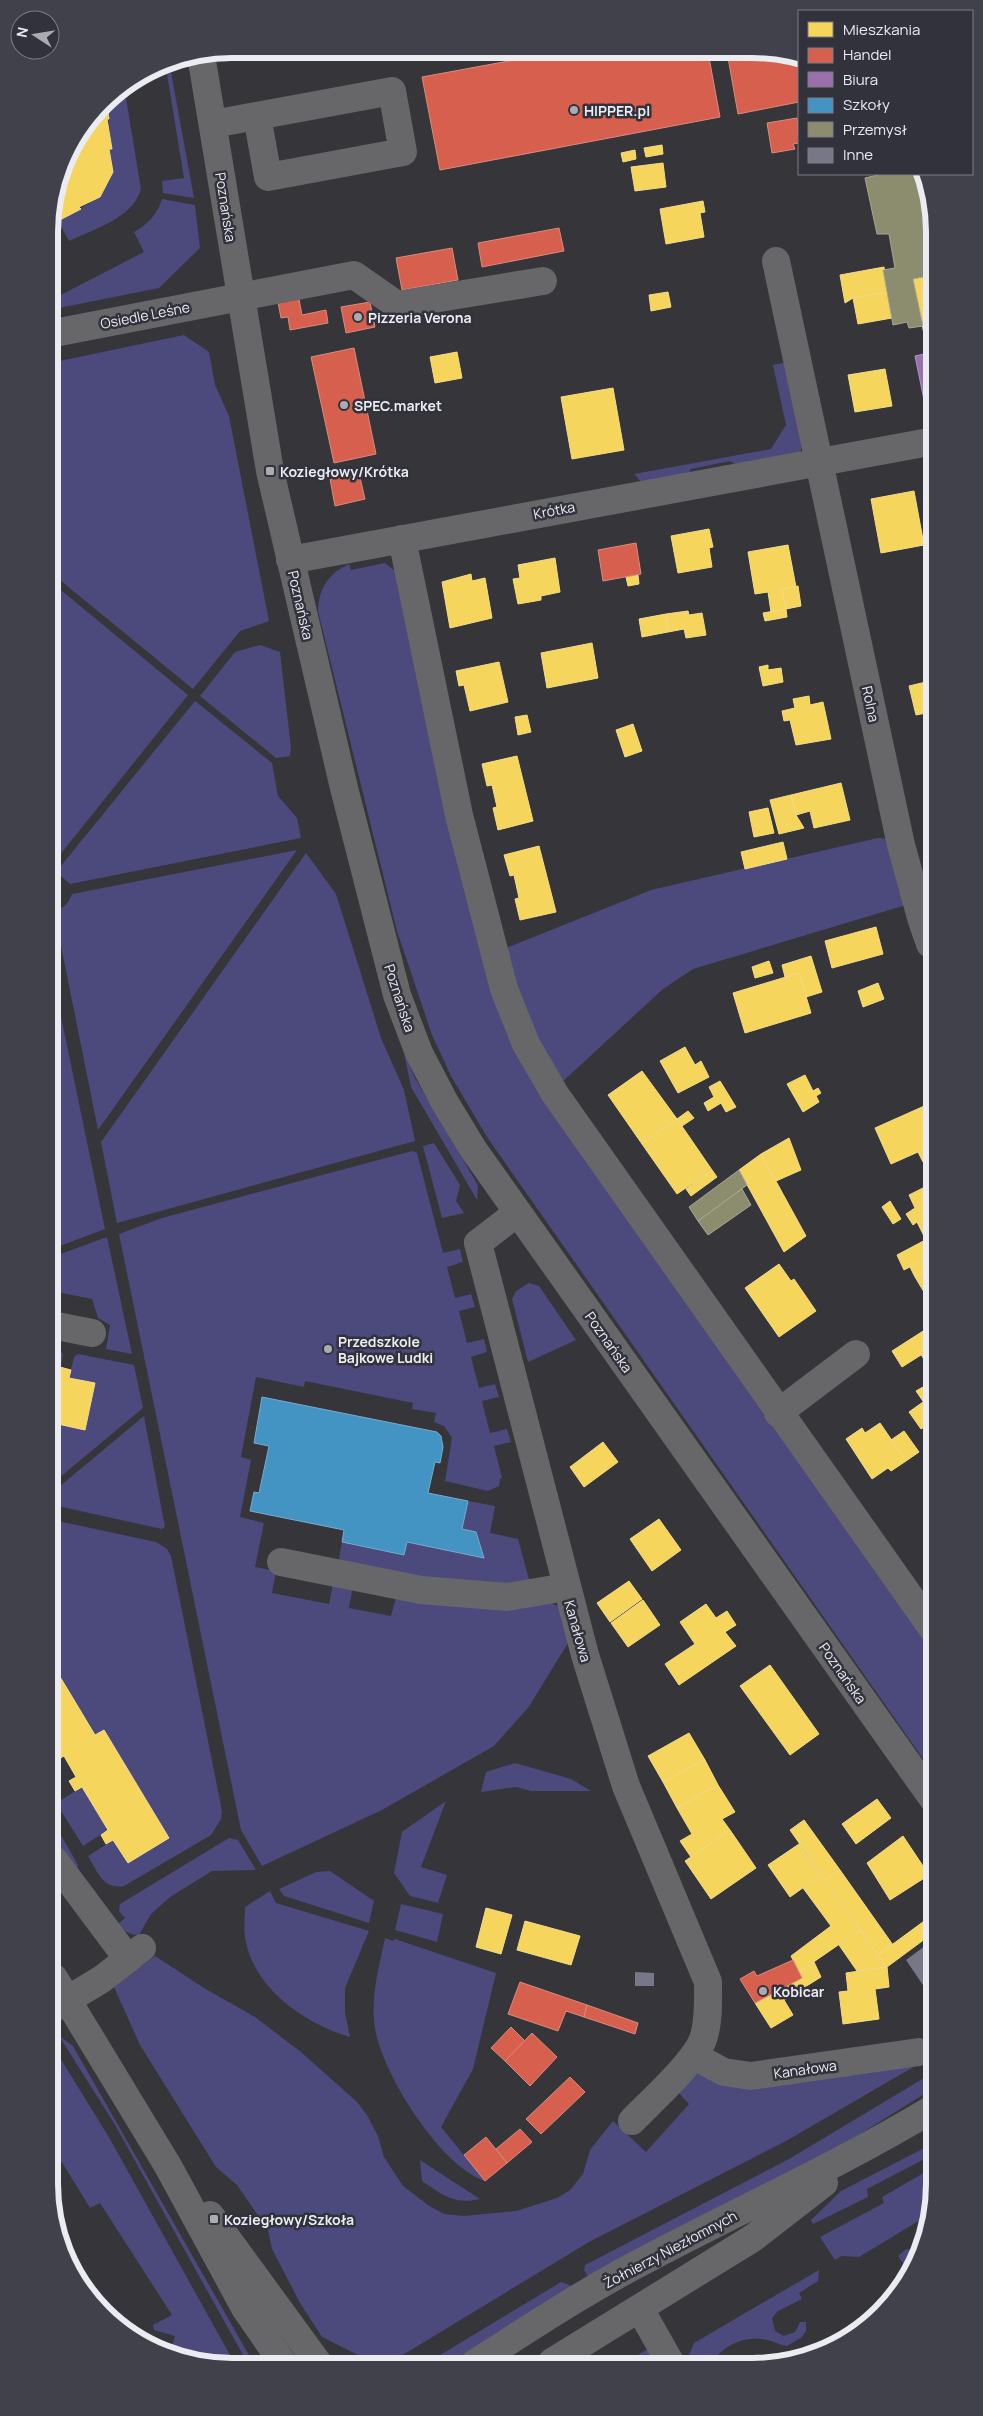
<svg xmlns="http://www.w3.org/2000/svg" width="983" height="2416" font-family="Manrope,sans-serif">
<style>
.green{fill:#4c497d}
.homes{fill:#f6d55c;stroke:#f3dc89}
.shops{fill:#d6604d;stroke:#dc8a7e}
.offices{fill:#9970ab;stroke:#b295c0}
.schools{fill:#4393c3;stroke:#75add1}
.industry{fill:#8c8c6e;stroke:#a8a896}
.building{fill:#787788}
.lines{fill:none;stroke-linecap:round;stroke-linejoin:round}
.minor{stroke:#67676a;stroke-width:28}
.poi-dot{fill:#ababb2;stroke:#32323d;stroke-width:2}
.labels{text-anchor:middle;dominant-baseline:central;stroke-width:5;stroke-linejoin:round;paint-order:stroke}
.poi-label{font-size:14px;font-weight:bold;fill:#ebebf2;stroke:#32323d;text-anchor:start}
.street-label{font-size:14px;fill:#ebebf2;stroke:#32323d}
.rim{fill:none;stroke:#ebebf2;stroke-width:6}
</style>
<rect width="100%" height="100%" fill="#35353a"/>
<!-- green -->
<g class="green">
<polygon points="169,61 194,198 163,193 162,181 184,178 165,62"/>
<path d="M124 86 141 189C133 218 94 229 69 241L58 221 100 197 113 172 109 149H112L106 100 111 94Z"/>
<path d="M162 199 195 205 200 248 159 288 49 310V301L144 252 134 232C148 224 157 215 162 199Z"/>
<polygon points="184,335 209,352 215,385 229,416 269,621 240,631 193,689 50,572 50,363"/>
<polygon points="787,362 803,441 801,450 795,456 741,468 730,461 691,469 686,478 644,485 634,474 771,449 786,425 773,365"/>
<path d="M385 563 395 571 490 982 587 1160 932 1650 933 1773 487 1137 451 1076 432 1035 397 931 318 611C319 588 328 574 349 564L351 570Z"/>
<polygon points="50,581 188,695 51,866"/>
<polygon points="260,645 280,652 291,748 290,756 276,758 200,696 235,652"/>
<polygon points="195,701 272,763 278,796 297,818 301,838 70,884 56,872"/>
<path d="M878 838 888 839 906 905 693 969 663 989 560 1084C535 1039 519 998 506 948L651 890Z"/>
<path d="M297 850 98 1130 54 911C64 908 68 904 72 894Z"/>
<polygon points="306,853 336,894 381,1038 404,1090 415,1141 117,1223 101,1142"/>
<polygon points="51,968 105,1229 52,1249"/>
<polygon points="404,1053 415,1078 475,1180 478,1186 477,1200 411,1087"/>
<polygon points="434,1143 460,1185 456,1201 464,1213 442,1218 423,1146"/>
<polygon points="412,1151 417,1153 443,1253 460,1249 463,1262 447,1267 455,1298 471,1294 475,1307 459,1311 467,1343 484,1339 487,1352 471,1357 479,1388 495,1384 499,1397 482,1401 490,1433 507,1429 511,1442 494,1446 502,1478 500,1479 499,1486 488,1491 445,1481 452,1438 444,1426 434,1422 436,1413 412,1409 413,1403 305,1381 304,1387 256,1377 241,1457 251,1460 240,1517 264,1523 255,1567 276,1571 272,1593 329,1604 333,1583 353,1586 349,1608 391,1616 396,1597 517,1609 544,1603 551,1603 560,1607 568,1643 528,1708 494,1746 382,1810 262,1866 241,1830 119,1234 162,1218"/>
<polygon points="107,1237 132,1354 106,1349 110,1325 98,1318 92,1299 52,1291 52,1257"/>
<polygon points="529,1283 539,1286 576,1340 528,1362 512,1299 516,1291"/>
<polygon points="52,1348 59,1350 63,1354 59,1376 52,1374"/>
<polygon points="78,1354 134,1365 143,1408 53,1483 53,1423 85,1429 95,1383 69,1378 74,1357"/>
<polygon points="144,1416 165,1527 162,1529 53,1505 53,1492"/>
<polygon points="468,1501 495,1506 490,1533 518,1539 530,1583 521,1586 424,1579 340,1560 339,1558 342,1542 404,1555 407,1542 484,1557 476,1532 462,1529"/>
<path d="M53 1520 156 1542 167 1549 171 1556 222 1811 221 1819 211 1835 124 1886C103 1890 97 1871 88 1856L113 1840 128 1863 168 1838 104 1730 95 1735 53 1665Z"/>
<polygon points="515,1763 571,1779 591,1791 531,1791 516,1787 481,1792 486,1772"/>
<polygon points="82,1787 108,1830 83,1846 56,1803"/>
<polygon points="446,1801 421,1867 447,1875 438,1903 410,1896 394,1873 402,1832"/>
<polygon points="54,1823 78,1865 77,1869 71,1865 54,1844"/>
<path d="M229 1838 238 1840 256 1870 212 1871 170 1897 151 1914 139 1935C129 1935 124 1931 118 1924L125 1918 119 1911 120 1904Z"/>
<polygon points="330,1871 374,1901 369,1923 284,1896 279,1889 316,1872"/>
<path d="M270 1891 276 1903 369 1931 345 1988V2012L350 2037C306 2024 255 1989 246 1942 243 1931 245 1918 245 1907Z"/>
<polygon points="401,1904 443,1914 437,1942 395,1930"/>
<path d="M385 1938 393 1941 395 1939 496 1973 473 2069 441 2127 485 2181C441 2167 382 2074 375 2028 370 1998 379 1967 385 1938Z"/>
<polygon points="155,1956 204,1988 255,2017 301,2052 357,2102 367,2115 378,2136 384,2157 403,2186 428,2205 444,2214 464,2216 516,2211 557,2198 570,2190 583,2174 590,2150 613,2121 646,2152 689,2104 677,2091 691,2074 917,2065 786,2141 589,2242 396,2359 366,2359 322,2337 300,2303 272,2249 268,2230 237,2185 216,2167 140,2045 114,1987"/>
<polygon points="59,2036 73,2046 254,2364 248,2364 114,2123"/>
<polygon points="54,2048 110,2139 235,2364 196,2364 170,2355 175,2336 154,2330 153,2325 172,2315 100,2203 90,2208 55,2151"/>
<polygon points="934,2072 934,2088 786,2180 591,2281 584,2270 585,2265 789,2159"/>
<polygon points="934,2143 934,2154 867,2189 868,2197 813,2224 811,2220 841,2191"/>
<path d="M420 2160 480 2199C455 2205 442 2195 422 2181Z"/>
<polygon points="934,2167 934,2197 930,2214 859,2257 842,2256 835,2260 820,2237 884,2203 882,2197"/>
<polygon points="906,2249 921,2252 909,2272 898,2256"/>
<path d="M819 2270 818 2281 799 2293 802 2299 778 2311 772 2318 775 2331 784 2336 795 2332 800 2322H806V2331L802 2337 787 2346C780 2345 775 2342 768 2340 747 2335 725 2344 713 2361L686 2362 694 2343Z"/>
<polygon points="561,2282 572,2286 573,2290 451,2363 427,2363"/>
<polygon points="649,2348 657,2362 627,2362"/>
</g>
<!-- homes -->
<g class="homes">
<polygon points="106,100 109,119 107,119 112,149 109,149 113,172 100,197 79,207 81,209 58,221 59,223 49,228 49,219 68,150"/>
<polygon points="662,145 663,154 646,157 644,148"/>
<polygon points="635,150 636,159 623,162 621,153"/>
<polygon points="663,163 666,187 635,191 631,167"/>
<polygon points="703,201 705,212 700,213 704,237 666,244 660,209"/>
<polygon points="884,267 887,292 853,298 845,303 840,275"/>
<polygon points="928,276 929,334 924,334 913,279"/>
<polygon points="668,292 671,307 651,311 649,295"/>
<polygon points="887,292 892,318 858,324 853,298"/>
<polygon points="924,334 929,334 928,354"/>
<polygon points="457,352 462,378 435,383 430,357"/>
<polygon points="885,369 892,406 855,412 848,375"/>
<polygon points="613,388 624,450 572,459 561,397"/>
<polygon points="914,491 924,545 881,553 871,499"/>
<polygon points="709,529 713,547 709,548 712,567 678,573 671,536"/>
<polygon points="788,545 796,587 782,589 786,609 771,612 768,592 755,594 748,552"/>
<polygon points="555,558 560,592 541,596 541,600 518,604 513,579 520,578 518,565"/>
<polygon points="471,574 472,581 485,578 492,618 450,628 442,582"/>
<polygon points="638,575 639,584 628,586 626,577"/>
<polygon points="798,586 801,606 786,609 782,589"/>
<polygon points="786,609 787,617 765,621 763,613"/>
<polygon points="688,611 689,615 702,613 706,635 686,638 684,629 668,632 666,614"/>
<polygon points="666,614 668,632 642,637 639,619"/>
<polygon points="592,643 598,678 547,688 541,653"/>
<polygon points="499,662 508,702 470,711 464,685 459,686 456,671"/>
<polygon points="768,665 768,670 781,668 783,682 763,686 759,667"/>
<polygon points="930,681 930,722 928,722 926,713 916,715 909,686"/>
<polygon points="809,696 810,705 823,702 831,739 796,745 790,720 784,721 782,711 795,708 793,699"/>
<polygon points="527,715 531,732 518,735 515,717"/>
<polygon points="633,724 642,751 625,757 616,730"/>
<polygon points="517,756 533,821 498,830 493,808 497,807 492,785 487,786 482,764"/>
<polygon points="930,759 930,777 926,760"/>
<polygon points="841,783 850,820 814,828 810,811 796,815 791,795"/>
<polygon points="791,795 796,815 804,828 779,834 770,800"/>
<polygon points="768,808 774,833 754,837 749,812"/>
<polygon points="783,842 787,859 745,869 741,852"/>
<polygon points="539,846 556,912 520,920 515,899 519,898 514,875 510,876 504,855"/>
<polygon points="876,927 883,954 832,968 825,941"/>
<polygon points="811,956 822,992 806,997 799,973 785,977 782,965"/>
<polygon points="769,961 773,973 755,978 752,967"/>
<polygon points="799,973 811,1013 745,1033 733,993"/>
<polygon points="878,983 884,999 863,1007 858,991"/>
<polygon points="685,1047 695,1065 701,1061 709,1077 678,1093 660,1061"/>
<polygon points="642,1071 677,1119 642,1144 608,1095"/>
<polygon points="805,1075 813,1091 818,1088 821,1093 816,1096 819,1102 803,1112 787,1084"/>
<polygon points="720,1081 736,1107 726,1112 721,1103 708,1111 704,1103 714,1097 709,1087"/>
<polygon points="931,1103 931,1158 923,1162 918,1152 891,1164 875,1128"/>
<polygon points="688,1111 694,1118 682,1126 677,1119"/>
<polygon points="677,1119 712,1170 677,1194 642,1144"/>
<polygon points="789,1138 801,1170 776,1181 761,1154"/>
<polygon points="761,1154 806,1236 784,1252 739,1170"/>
<polygon points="712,1170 717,1177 691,1196 686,1189"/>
<polygon points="931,1184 931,1233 924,1236 917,1222 913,1225 906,1214 915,1208 909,1195"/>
<polygon points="890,1201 901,1219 893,1224 882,1207"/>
<polygon points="931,1237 931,1256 904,1270 897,1255"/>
<polygon points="931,1256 931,1268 915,1277 910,1267"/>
<polygon points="779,1264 791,1281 794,1279 816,1311 779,1337 745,1288"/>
<polygon points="931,1268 931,1288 924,1292 915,1277"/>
<polygon points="931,1288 931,1304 924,1292"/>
<polygon points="931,1326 931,1343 919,1351 921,1355 902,1367 892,1351"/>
<polygon points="931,1343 932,1370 931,1371 919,1351"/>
<polygon points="60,1367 71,1370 69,1378 95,1383 85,1430 53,1423 52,1374 59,1376"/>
<polygon points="930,1383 932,1400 925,1404 916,1391"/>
<polygon points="923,1402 932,1414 932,1422 921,1429 909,1412"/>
<polygon points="880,1423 906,1461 891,1471 888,1468 872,1479 846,1439 862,1428 865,1433"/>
<polygon points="904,1431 919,1452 906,1461 891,1440"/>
<polygon points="603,1442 618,1462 584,1487 570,1467"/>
<polygon points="659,1519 681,1550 652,1571 630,1539"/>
<polygon points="629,1581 642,1599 610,1622 597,1603"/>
<polygon points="643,1600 660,1625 628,1647 611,1623"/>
<polygon points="706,1604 716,1618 727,1611 736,1625 725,1632 736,1646 679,1685 665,1664 695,1644 680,1622"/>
<polygon points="53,1665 95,1735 104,1730 169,1838 128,1863 113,1840 106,1844 101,1835 108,1830 82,1787 75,1791 69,1781 76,1777 64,1756 55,1761 54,1759"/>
<polygon points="770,1665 819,1734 790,1755 740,1686"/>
<polygon points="689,1733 705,1760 663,1782 648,1756"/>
<polygon points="705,1760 718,1785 677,1808 663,1782"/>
<polygon points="718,1785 735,1812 722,1819 730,1830 691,1857 680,1841 692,1834 677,1808"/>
<polygon points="877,1799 891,1818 856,1844 842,1824"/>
<polygon points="804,1820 840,1870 825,1880 790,1830"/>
<polygon points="730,1830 756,1868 711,1899 685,1861"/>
<polygon points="903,1836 929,1875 890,1900 867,1863"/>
<polygon points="799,1844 821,1875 790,1897 768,1865"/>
<polygon points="840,1870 893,1945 878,1955 825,1880"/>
<polygon points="821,1875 860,1930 799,1972 791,1956 831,1926 803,1888"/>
<polygon points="486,1908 512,1915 501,1954 476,1947"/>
<polygon points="931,1916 933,1933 887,1967 878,1955"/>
<polygon points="525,1921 580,1936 571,1965 517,1950"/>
<polygon points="860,1930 878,1955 887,1967 857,1971 839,1945"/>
<polygon points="814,1962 821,1977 784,2000 793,2015 771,2028 755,2003 802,1978 799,1972"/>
<polygon points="887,1967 889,1987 875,1989 879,2019 843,2024 839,1992 848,1991 846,1973"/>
</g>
<!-- shops -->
<g class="shops">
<polygon points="563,51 708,52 720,117 440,170 422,77"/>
<polygon points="727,52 787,52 799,56 799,102 738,114"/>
<polygon points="797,118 799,143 793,144 795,149 772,153 767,123"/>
<polygon points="559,228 564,251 482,267 478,243"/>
<polygon points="452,248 458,280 402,290 396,258"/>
<polygon points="298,294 302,315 326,310 328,323 290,330 288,317 281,318 277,297"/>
<polygon points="370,302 375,327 346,333 341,307"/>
<polygon points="354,348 376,454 334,463 311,357"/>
<polygon points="359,473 365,499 335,506 330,479"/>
<polygon points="636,543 641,574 603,581 598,550"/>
<polygon points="793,1960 802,1978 755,2003 740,1979 754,1971 757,1976"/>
<polygon points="520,1982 587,2005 584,2017 566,2011 558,2031 508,2014"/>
<polygon points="587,2005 638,2023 635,2034 584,2017"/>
<polygon points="511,2027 525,2041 505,2061 491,2048"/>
<polygon points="532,2033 557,2057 530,2086 505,2061"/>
<polygon points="570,2077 585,2092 541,2134 526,2119"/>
<polygon points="520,2129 532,2142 507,2163 496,2149"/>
<polygon points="486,2137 507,2163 485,2181 464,2155"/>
</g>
<!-- offices -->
<polygon class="offices" points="929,353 929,399 924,400 915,356"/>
<!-- schools -->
<polygon class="schools" points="262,1397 437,1432 441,1436 443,1447 440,1463 435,1462 428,1493 468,1501 462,1529 476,1532 484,1558 407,1542 404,1555 342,1542 344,1530 250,1511 254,1492 259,1493 269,1446 254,1443"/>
<!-- industry -->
<g class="industry">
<polygon points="882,174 924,174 928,184 928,276 913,279 923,326 909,328 907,322 893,325 883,270 895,268 889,234 877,234 865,178"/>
<polygon points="739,1170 747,1185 698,1221 689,1207"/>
<polygon points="742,1189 751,1205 708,1235 698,1221"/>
</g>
<!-- building -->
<g class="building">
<polygon points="933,1940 933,1991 929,1994 906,1960"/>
<polygon points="635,1972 654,1973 654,1986 635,1986"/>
</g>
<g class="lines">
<!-- minor -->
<g class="minor">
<polyline points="201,55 270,471 344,788 397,995 419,1053 444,1101 473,1149 933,1799"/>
<polyline points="213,124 392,91 403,152 268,177 257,116"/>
<polyline points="776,261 901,845 922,921 930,944"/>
<polyline points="49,334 354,275 397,305 543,281"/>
<polyline points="402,539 459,815 504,989 526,1044 555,1094 932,1628"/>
<polyline points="290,560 929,442"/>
<path d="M517 1213 478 1243 585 1655 626 1786 708 1982C708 2000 709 2019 704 2036 698 2060 650 2102 632 2121"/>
<polyline points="52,1325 92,1333"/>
<polyline points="778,1413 856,1354"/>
<polyline points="281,1562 421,1590 507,1597 566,1587"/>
<polyline points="54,1860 128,1959"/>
<polyline points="54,1978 168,2166 245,2308 283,2363"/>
<polyline points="54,2008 102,1979 142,1948"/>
<polyline points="694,2056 724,2072 751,2076 919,2052"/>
<polyline points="210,2215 318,2363"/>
<polyline points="640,2309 670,2362"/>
<polyline points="552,2362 753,2238 824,2183"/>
<path d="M475 2363C533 2326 590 2288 651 2257 746 2207 841 2164 934 2108"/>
</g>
</g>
<!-- markers -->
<g class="poi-dot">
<circle cx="574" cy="110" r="5"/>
<circle cx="358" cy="317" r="5"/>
<circle cx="344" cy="405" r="5"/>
<rect x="265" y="466" width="10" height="10" rx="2.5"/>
<circle cx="328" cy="1349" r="5"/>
<circle cx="763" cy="1991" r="5"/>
<rect x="209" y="2214" width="10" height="10" rx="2.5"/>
</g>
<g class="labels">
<!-- poi labels -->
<g class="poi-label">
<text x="584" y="110">HIPPER.pl</text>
<text x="368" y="317">Pizzeria Verona</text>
<text x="354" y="405">SPEC.market</text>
<text x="280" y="471">Koziegłowy/Krótka</text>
<text x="338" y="1341">Przedszkole<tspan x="338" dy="16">Bajkowe Ludki</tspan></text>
<text x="773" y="1991">Kobicar</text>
<text x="224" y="2219">Koziegłowy/Szkoła</text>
</g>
<!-- street labels -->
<g class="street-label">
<text transform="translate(226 207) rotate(81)">Poznańska</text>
<text transform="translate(145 315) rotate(-11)">Osiedle Leśne</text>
<text transform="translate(554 510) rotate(-11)">Krótka</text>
<text transform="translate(301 605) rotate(77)">Poznańska</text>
<text transform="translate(871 704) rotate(78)">Rolna</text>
<text transform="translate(400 998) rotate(72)">Poznańska</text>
<text transform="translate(609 1342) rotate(55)">Poznańska</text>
<text transform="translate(578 1631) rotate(74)">Kanałowa</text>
<text transform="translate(843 1673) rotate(55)">Poznańska</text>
<text transform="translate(805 2069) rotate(-8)">Kanałowa</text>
<text transform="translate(670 2249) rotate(-28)">Żołnierzy Niezłomnych</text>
</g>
</g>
<!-- crop -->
<path d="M0 0H983V2416H0ZM232 58H752A174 174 0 0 1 926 232V2184A174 174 0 0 1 752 2358H232A174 174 0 0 1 58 2184V232A174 174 0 0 1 232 58Z" fill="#41414b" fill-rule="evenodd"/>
<path class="rim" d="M232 58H752A174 174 0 0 1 926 232V2184A174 174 0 0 1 752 2358H232A174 174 0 0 1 58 2184V232A174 174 0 0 1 232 58Z"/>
<!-- legend -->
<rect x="798" y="10" width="175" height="165" fill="#32323d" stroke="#7c7c85"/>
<rect x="808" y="22" width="25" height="15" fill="#f6d55c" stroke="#7c7c85"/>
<text x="843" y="35" font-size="15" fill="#ebebf2">Mieszkania</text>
<rect x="808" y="48" width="25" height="15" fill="#d6604d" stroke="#7c7c85"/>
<text x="843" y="60" font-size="15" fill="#ebebf2">Handel</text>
<rect x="808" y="72" width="25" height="15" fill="#9970ab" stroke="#7c7c85"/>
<text x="843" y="85" font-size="15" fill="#ebebf2">Biura</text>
<rect x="808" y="98" width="25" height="15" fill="#4393c3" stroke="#7c7c85"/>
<text x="843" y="110" font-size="15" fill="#ebebf2">Szkoły</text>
<rect x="808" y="122" width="25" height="15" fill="#8c8c6e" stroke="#7c7c85"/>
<text x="843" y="135" font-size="15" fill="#ebebf2">Przemysł</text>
<rect x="808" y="148" width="25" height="15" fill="#787788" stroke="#7c7c85"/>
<text x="843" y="160" font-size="15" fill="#ebebf2">Inne</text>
<!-- north arrow -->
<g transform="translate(35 35) rotate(282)"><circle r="24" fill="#32323d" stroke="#7c7c85"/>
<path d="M0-4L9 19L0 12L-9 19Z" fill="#ababb2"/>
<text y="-8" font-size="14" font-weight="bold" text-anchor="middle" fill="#ebebf2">N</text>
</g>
</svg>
